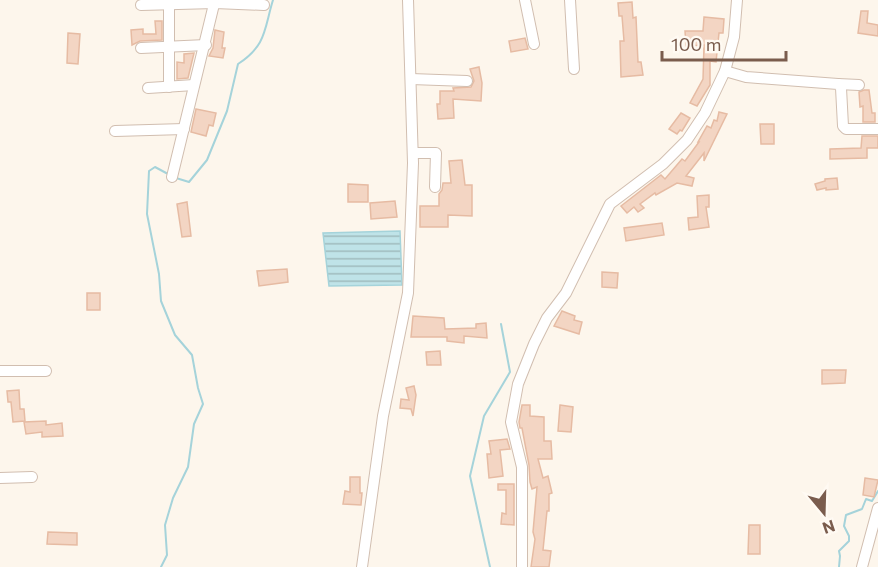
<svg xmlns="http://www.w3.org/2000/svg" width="878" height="567" font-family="Commissioner,sans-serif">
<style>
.water{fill:url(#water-rules);stroke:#a5d3da;stroke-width:1.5}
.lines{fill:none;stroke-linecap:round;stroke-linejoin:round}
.stream{stroke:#a5d3da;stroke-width:2}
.building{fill:#f3d5c3;stroke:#e6bba3;stroke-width:1.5}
.street-casing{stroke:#d1beb0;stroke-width:12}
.street{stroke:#fff;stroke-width:10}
</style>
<defs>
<pattern id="water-rules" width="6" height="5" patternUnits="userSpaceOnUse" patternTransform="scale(1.5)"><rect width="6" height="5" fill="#bfe3e8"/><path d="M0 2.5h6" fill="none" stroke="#a0bbbe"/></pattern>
</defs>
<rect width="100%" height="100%" fill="#fdf6ec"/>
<!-- water -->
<polygon class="water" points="400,231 402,285 329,286 323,233"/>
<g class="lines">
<!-- stream -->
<g class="stream">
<path d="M176 178 189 182 207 160 227 111 238 64C267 45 264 29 273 0"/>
<polyline points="161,567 167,555 165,525 173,498 188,467 194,424 203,404 198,388 192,355 175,335 161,301 159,274 147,214 149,171 155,167 168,174"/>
<polyline points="490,567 470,476 484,416 510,372 501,324"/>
<polyline points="839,567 840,556 839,551 849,541 849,536 844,526 846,515 862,509 866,499 872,501 878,491"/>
</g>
</g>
<!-- building -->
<g class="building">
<polygon points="632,2 633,18 636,17 638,62 641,62 643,75 621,77 620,41 624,41 622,16 619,16 618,3"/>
<polygon points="861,11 868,11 867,23 878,25 878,36 858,33"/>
<polygon points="704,17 724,19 723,33 719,33 716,62 710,61 710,85 697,106 690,103 703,79 704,45 686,46 685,31 703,31"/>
<polygon points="155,21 162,21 162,40 140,41 132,45 131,30 143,29 143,34 156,34"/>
<polygon points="215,30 224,32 222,48 225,48 223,58 209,56 213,48"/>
<polygon points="68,33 80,34 78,64 67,63"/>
<polygon points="525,38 528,49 511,52 509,41"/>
<polygon points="194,53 188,78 177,79 177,62 184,63 184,54"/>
<polygon points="479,67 482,83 481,101 453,99 454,118 438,119 437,104 440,104 440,91 454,91 453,88 471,87 474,81 470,69"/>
<polygon points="864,90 869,90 872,113 875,113 875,122 863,122 863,106 860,107 859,92"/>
<polygon points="196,109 216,113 213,126 209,125 206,136 191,132"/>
<polygon points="719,112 727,114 704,161 704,153 686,176 694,178 692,186 677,183 656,195 655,193 640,204 644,208 638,212 634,207 627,213 621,206 661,175 665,179 682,159 685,161 699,142 698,142 707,126 711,128 714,120 717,121"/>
<polygon points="681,113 690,118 682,131 680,130 677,134 669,129"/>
<polygon points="760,124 774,124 774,144 761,144"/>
<polygon points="862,136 878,136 878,148 867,148 867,158 830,159 830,149 861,148"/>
<polygon points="462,160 465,185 472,185 472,216 448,215 448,227 420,227 420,206 439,206 439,194 442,190 443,183 451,183 449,161"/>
<polygon points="837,178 838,189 826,190 826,188 817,190 815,184 825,181 825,179"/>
<polygon points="348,184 368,185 368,202 348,202"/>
<polygon points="709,195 709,207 706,207 709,227 689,230 688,218 698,217 697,196"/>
<polygon points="395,201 397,217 371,219 370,203"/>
<polygon points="187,202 191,236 182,237 177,204"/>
<polygon points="662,223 664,235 626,241 624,228"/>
<polygon points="287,269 288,282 259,286 257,271"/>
<polygon points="602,272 618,273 617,288 602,287"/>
<rect x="87" y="293" width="13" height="17"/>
<polygon points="562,311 575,316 574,320 582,322 579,334 554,326"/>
<polygon points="413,316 444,318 445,329 476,328 476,324 486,323 487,338 464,336 464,343 447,341 447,337 411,337"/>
<polygon points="440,351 441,365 427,365 426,352"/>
<polygon points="822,370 846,370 845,383 822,384"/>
<polygon points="414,386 416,395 413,416 411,409 400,408 401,399 409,400 406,388"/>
<polygon points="19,390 20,409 24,409 25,421 13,422 11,402 8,402 7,391"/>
<polygon points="522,405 530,405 530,416 544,417 544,441 551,441 552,459 538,459 543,478 548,476 552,493 549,494 549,511 547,511 543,550 551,551 549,567 531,567 535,539 533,532 537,487 532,489 530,482 529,465 522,428 520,428 519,422"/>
<polygon points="560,405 573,407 571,432 558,431"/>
<polygon points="46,421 46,425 62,423 63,436 42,437 42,432 26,434 24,422"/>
<polygon points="507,439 510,449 500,450 503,476 489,478 487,454 491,454 489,441"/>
<polygon points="350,477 360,477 360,493 362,493 361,505 343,504 345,491 350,492"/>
<polygon points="865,478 878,480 874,497 863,495"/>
<polygon points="498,484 514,484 514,525 501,524 502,513 506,514 506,490 498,490"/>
<polygon points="749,525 760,525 760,554 748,554"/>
<polygon points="48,532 77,533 77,545 47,544"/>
</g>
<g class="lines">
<!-- street casing -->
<g class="street-casing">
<g id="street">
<polyline points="169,0 169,87"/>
<polyline points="525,0 534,44"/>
<polyline points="570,0 574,69"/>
<polyline points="141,5 215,3 264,5"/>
<polyline points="141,48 206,45"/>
<polyline points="725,71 746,77 838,84 841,88 843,126 846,129 878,129"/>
<polyline points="411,79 467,81"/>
<polyline points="838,84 859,85"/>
<polyline points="148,88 194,85"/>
<polyline points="115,131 184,129"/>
<polyline points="413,153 436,153 435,187"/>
<polyline points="172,177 215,0"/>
<polyline points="0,371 46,371"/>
<polyline points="0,478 32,477"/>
<polyline points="362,567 383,416 408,293 413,163 408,0"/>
<polyline points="522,567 522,467 511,422 518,384 534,344 547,318 566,293 610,204 663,164 687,140 705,113 725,71 734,37 737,0"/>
<polyline points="862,567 878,508"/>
</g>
</g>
<!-- street -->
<use href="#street" class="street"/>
</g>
<!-- north arrow -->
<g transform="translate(824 513) rotate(161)" stroke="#fffaf3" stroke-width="4.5" paint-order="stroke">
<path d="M0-4.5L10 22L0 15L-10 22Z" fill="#7a5c4d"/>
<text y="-9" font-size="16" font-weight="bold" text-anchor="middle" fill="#7a5c4d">N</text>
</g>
<!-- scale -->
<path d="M662 51v9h124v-9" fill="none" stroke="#7a5c4d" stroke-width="3"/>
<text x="671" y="51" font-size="18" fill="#7a5c4d" stroke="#fffaf3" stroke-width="4.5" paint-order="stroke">100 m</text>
</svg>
